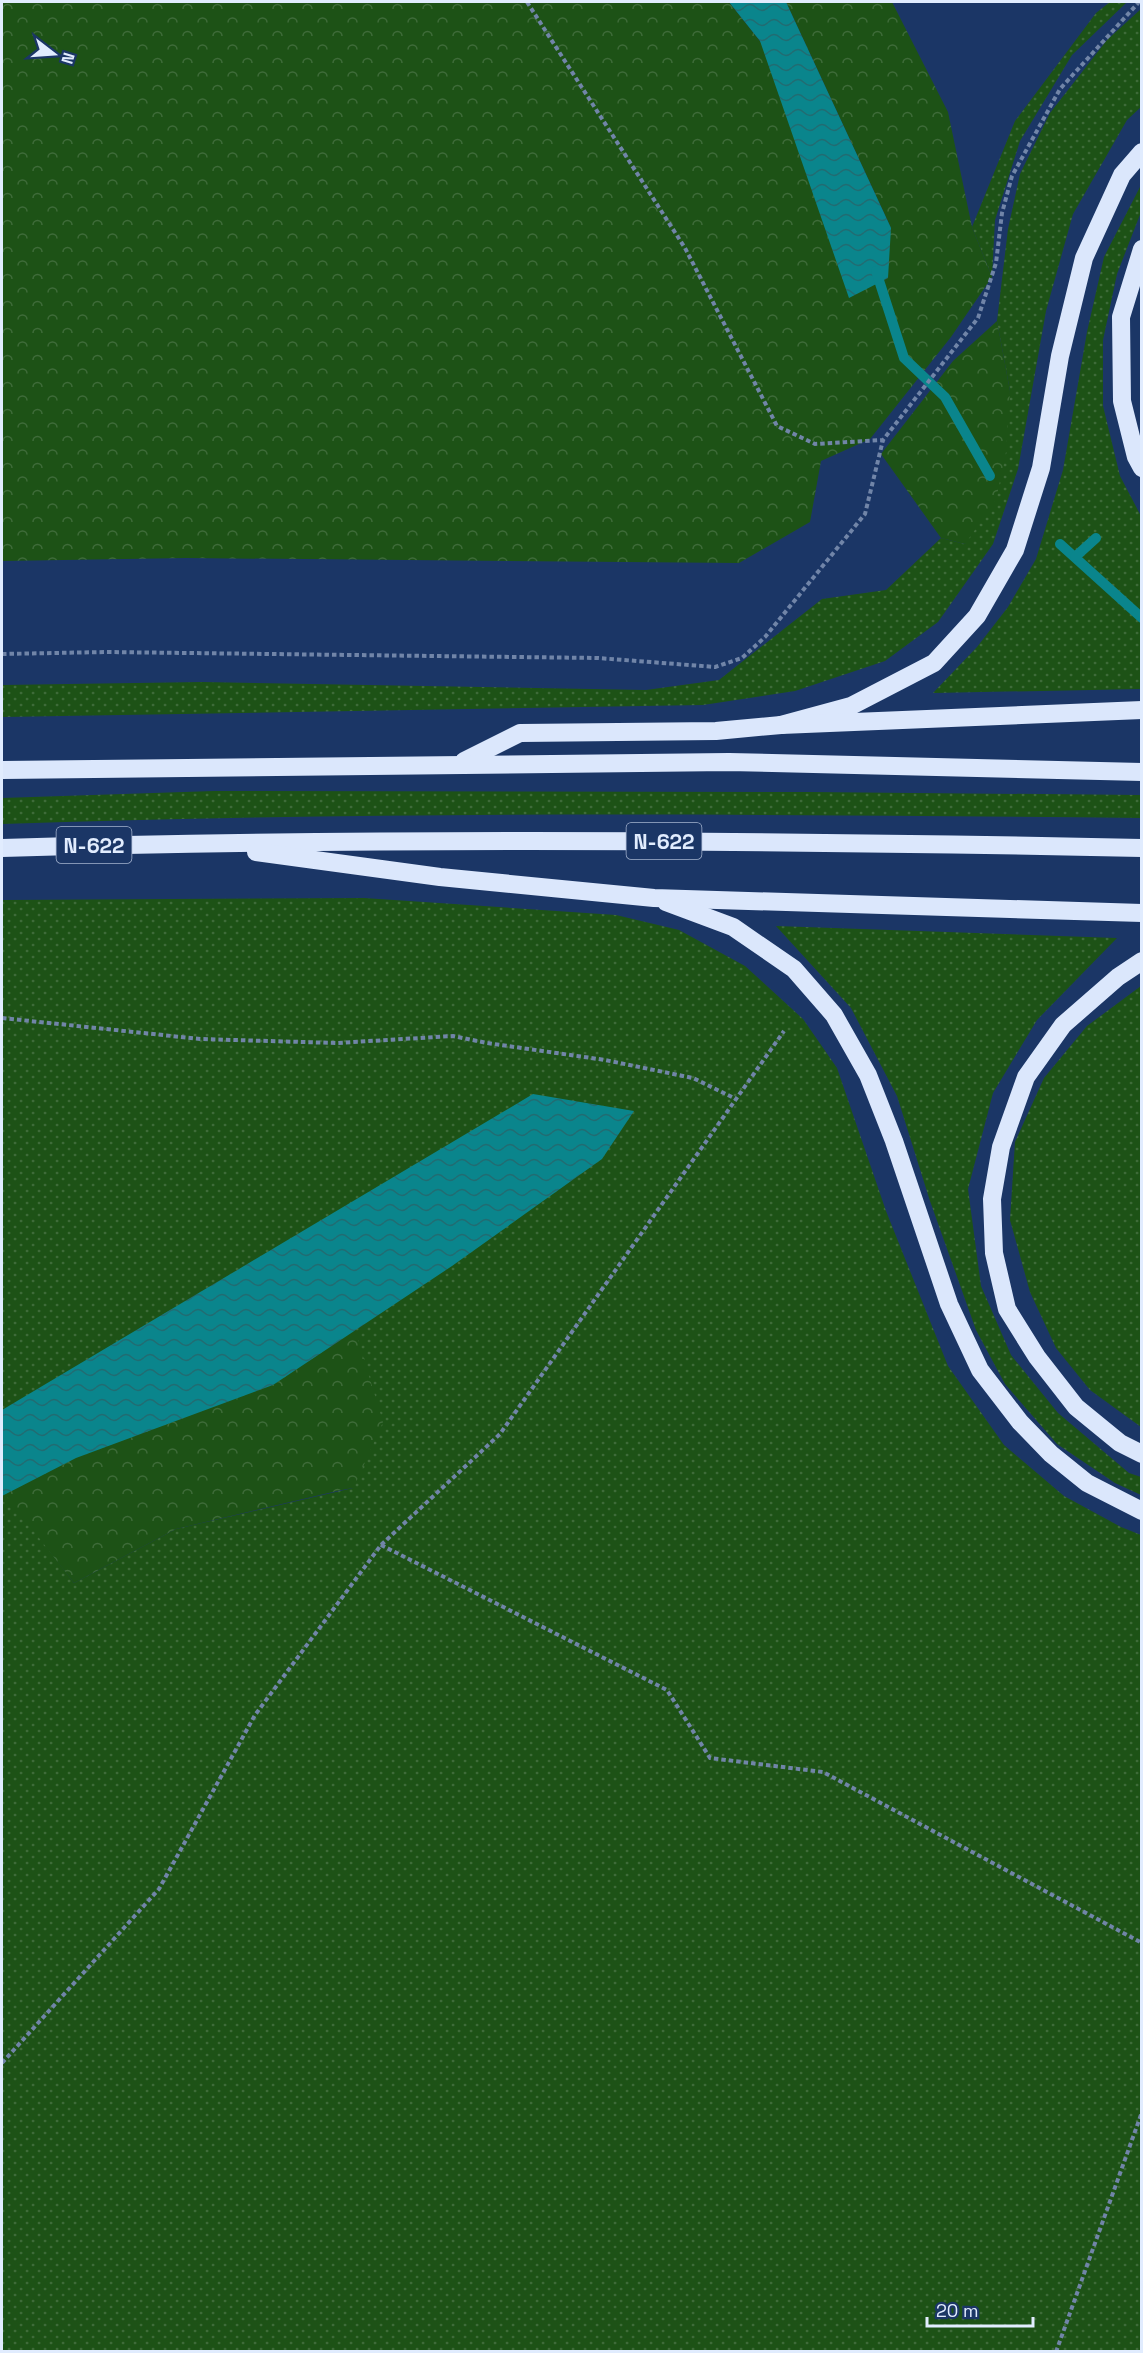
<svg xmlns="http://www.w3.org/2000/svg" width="1143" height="2353" font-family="'Space Grotesk',sans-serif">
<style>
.grass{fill:url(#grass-dots);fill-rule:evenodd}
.forest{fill:url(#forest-crowns)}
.water{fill:url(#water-waves)}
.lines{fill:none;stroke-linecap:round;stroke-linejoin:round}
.stream{stroke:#0a858c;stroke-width:10}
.path{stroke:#7185a8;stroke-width:4;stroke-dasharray:4.5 3;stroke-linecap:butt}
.highway{stroke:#dbe7fc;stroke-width:18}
.labels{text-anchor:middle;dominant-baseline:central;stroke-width:4.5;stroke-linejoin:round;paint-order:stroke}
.shield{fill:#1b3666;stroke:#a6b5d0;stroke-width:1.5}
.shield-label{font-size:21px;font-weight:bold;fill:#e1ecfe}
</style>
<defs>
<pattern id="grass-dots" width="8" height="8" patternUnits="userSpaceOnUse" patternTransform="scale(1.5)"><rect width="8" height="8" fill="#1d5216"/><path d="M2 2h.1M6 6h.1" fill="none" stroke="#3e6b39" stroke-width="1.8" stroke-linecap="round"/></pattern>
<pattern id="forest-crowns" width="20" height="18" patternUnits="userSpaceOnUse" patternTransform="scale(1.5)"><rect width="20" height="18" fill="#1d5216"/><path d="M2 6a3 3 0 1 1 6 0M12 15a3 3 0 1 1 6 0" fill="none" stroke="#3e6b39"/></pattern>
<pattern id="water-waves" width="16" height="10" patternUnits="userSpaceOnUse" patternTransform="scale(1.5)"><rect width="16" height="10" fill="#0a858c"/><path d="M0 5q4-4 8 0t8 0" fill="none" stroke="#216c72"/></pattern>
</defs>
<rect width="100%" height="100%" fill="#1b3666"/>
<!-- grass -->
<g class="grass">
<polygon points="1110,2 1127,2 1072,55 1020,141 995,220 992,277 972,227 1015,121 1096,13"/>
<polygon points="1141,9 1141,107 1127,120 1073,214 1046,311 1018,469 993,544 938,622 885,661 795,691 703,705 2,717 2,685 202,682 646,690 719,680 822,599 886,590 941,538 965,544 1010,391 997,321 1008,229 1020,174 1050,113 1107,40"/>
<polygon points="1141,185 1141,212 1117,274 1103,340 1103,406 1120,476 1141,516 1141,689 933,693 977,647 1008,607 1036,559 1063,470 1087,332 1104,257"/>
<path d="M214 791 809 792 1141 795 1142 818C761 814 381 811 2 824V798Z"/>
<path d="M364 898 616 915 679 930 745 966 803 1019 837 1068 886 1211 948 1366 1004 1445 1064 1496 1121 1527 1141 1535V2351H2V900ZM353 1488 176 1529 74 1583 40 1538Z"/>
<polygon points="776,926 1117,938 1037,1020 993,1093 968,1189 981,1286 1011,1355 1058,1413 1129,1473 1141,1477 1141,1495 1115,1483 1057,1444 1005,1384 976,1330 930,1201 897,1096 851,1008"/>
<polygon points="1141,986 1141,1427 1090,1390 1056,1348 1030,1292 1010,1220 1015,1142 1044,1078 1087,1026"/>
</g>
<!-- forest -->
<g class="forest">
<polygon points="2,2 729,2 760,41 891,228 786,2 892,2 948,112 972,227 992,277 951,337 870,439 821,461 810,522 739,563 186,558 2,561"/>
<polygon points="997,321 1010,391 1006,452 996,500 965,544 941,538 881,454 953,361"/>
<polygon points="355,1330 383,1422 354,1487 176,1529 74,1583 5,1494 76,1458 273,1385"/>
</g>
<!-- water -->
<g class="water">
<polygon points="729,2 786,2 891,228 888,278 849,298 760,41"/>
<polygon points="533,1094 634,1111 602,1159 452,1266 273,1385 76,1458 2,1496 2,1410"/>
</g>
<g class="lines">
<!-- stream -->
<g class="stream">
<polyline points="876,271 904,358 945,397 990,476"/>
<polyline points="1060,544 1142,618"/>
<polyline points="1075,557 1096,538"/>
</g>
<!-- path -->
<g class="path">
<polyline points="527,2 685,248 777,426 815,444 883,440 978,318 996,263 1002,213 1012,176 1060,89 1139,2"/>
<polyline points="2,654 106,652 598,658 715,667 742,658 765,637 865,514 883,440"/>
<polyline points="2,1018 200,1039 337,1043 453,1036 487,1043 605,1060 693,1078 736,1099"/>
<polyline points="381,1545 667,1690 710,1758 823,1772 1142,1943"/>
<polyline points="2,2063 159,1889 255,1715 381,1545 500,1434 784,1031"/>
<polyline points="1056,2352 1142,2112"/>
</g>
<!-- highway -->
<g class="highway">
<polyline points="1142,249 1121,317 1122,401 1136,457 1142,468"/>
<polyline points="781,725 851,706 934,663 977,616 1015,550 1041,468 1060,356 1084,258 1122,175 1142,152"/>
<polyline points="464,761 520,733 716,731 781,725 1142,710"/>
<polyline points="2,770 729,762 1142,772"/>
<path d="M2 848C381 837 762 840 1142 848"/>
<polyline points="256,852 440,877 654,898 1142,913"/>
<polyline points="666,902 733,927 794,969 834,1015 868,1075 894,1141 949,1304 980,1370 1020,1422 1051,1454 1087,1483 1142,1511"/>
<polyline points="1142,961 1118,977 1063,1025 1026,1077 1001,1147 992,1199 994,1253 1007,1309 1037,1357 1076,1407 1120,1443 1142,1454"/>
</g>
</g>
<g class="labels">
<!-- shield labels -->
<g class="shield">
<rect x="626.5" y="823" width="75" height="36" rx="4.5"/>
<rect x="56.5" y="827" width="75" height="36" rx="4.5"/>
</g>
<g class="shield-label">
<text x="664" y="841">N-622</text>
<text x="94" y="845">N-622</text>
</g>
</g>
<!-- border -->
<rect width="1143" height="2353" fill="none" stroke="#e1ecfe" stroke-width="6"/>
<!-- north arrow -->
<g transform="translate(54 54) rotate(107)" stroke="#1b3666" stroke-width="4.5" paint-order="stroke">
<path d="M0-4.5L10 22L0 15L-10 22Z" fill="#e1ecfe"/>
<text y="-9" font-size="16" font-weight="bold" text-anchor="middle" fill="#e1ecfe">N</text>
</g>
<!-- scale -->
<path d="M927 2317v9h106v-9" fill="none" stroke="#e1ecfe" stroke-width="3"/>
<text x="936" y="2317" font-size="18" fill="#e1ecfe" stroke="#1b3666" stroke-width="4.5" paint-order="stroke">20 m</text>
</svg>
